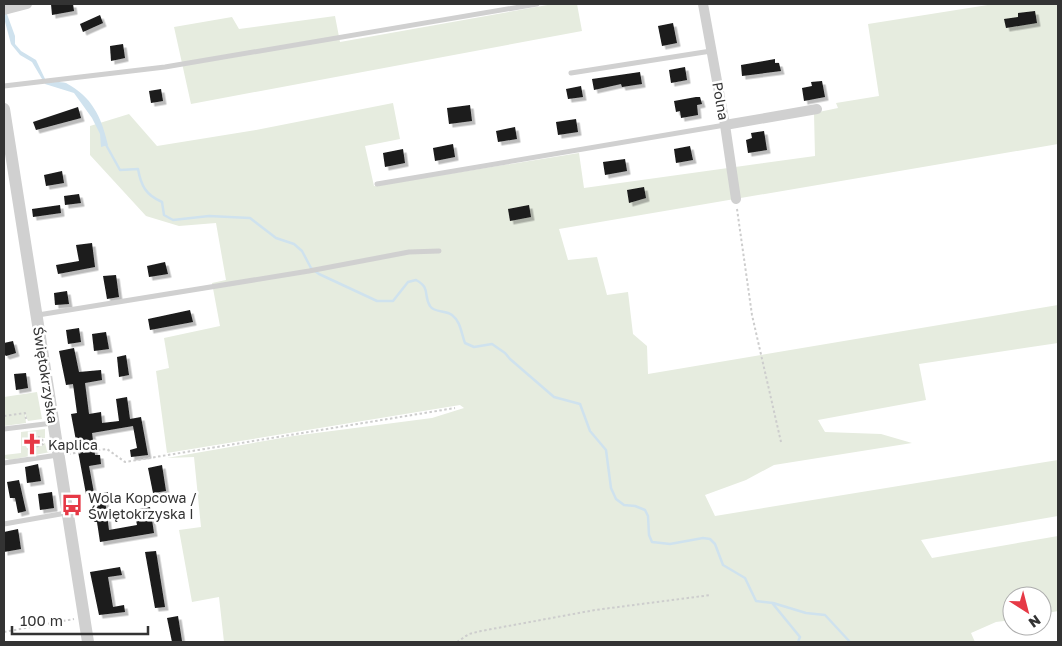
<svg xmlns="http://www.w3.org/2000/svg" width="1062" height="646" font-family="'Golos Text',sans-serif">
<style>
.green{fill:#e6ecdf}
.water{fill:#cfe2ee}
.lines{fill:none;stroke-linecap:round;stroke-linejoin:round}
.stream{stroke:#cfe2ee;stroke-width:2.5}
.building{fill:#1a1a1a;filter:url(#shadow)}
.path{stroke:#cdcdcd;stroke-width:2;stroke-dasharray:2.5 2.5;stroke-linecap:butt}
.service{stroke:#d0d0d0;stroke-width:5}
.minor{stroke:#d0d0d0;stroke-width:10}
.tertiary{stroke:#d0d0d0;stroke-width:12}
.labels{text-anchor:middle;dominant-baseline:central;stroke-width:5;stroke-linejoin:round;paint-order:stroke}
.street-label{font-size:14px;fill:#333;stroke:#fff}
.poi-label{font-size:14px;fill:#333;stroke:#fff;text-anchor:start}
</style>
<defs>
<filter id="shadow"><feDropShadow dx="3.5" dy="3.5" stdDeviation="0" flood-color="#0004"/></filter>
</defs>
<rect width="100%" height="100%" fill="#fff"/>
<!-- green -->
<g class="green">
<polygon points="553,4 577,4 582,31 191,104 174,27 232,17 239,29 335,16 340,42"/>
<polygon points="994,4 1058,4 1058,144 559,229 568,260 597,257 607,295 628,292 633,334 647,346 648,374 1058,305 1058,343 919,364 926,400 818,420 825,432 881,434 912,443 774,465 746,480 705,495 715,516 1058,460 1058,516 921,540 932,558 1058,536 1058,611 1042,614 1042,596 1012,596 1012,620 996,622 971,633 975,642 224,642 219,597 192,602 179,530 201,527 194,457 167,458 293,436 432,418 464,408 460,405 167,453 156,371 169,368 164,338 220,326 212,283 226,280 216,223 179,226 146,216 90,155 90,126 129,114 157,146 256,130 393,103 400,139 365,146 374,186 579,153 584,188 815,156 814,113 838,108 836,103 879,96 868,24"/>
<polygon points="37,392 42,419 28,421 25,414 26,423 4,426 4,417 7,416 4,415 4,397"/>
<polygon points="45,429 45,438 27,438 25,445 29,451 45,443 47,451 49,450 48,443 50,452 10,460 4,458 4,455 21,453 21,432"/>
</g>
<!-- water -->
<path class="water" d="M4 6 15 36V44L21 51 36 60 46 81C52 83 60 81 66 83 92 97 101 116 108 145L101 147 100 134 92 118 74 93 45 84 32 62 20 55 11 44 4 18Z"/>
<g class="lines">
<!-- stream -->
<g class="stream">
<path d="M105 143 120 170 138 169C141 186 146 195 162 202L164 215 173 220 209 216 250 218 276 238 294 244 302 251 311 268 319 274 377 301H393L408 282 416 280C431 288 423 295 430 306 434 313 446 310 452 315 461 322 461 333 465 343L474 347 492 344 505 353 510 359 554 397 580 404 590 431 606 450 611 488 616 499 624 505 635 506 645 510 648 516 649 535 652 542 670 544 703 538 710 539 715 544 723 565 745 578 756 601 773 603 806 613 825 615 850 642"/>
<polyline points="773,604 800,637 798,642"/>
</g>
</g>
<!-- building -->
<g class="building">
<polygon points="51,4 73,4 74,11 52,15"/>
<polygon points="1035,11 1037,23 1006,28 1004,19 1018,17 1018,13"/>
<polygon points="100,15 103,23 83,32 80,24"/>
<polygon points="673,23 677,43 662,46 658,26"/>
<polygon points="123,44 125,58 111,61 110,46"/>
<polygon points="775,59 775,63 779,63 781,71 742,76 741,65"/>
<polygon points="685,67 687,80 671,83 669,70"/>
<polygon points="640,72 642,84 622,87 621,84 594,90 592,79"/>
<polygon points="822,81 825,97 804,101 802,88 812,86 811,82"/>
<polygon points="581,86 583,97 568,99 566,89"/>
<polygon points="161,89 163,101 151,103 149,91"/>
<polygon points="696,97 700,97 702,104 697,105 698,115 681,118 680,111 676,112 674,101"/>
<polygon points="470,105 472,121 449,124 447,108"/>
<polygon points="78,107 81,118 36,130 33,122"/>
<polygon points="576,119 578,132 558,135 556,122"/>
<polygon points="515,127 517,139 498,142 496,131"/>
<polygon points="764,131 767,150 748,153 746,140 752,138 751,133"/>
<polygon points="453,144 455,157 435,161 433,148"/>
<polygon points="690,146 693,160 676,163 674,149"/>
<polygon points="403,149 405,163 385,167 383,153"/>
<polygon points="625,159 627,171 605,175 603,162"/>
<polygon points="62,171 64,183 46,186 44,175"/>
<polygon points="644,187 646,198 629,203 627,190"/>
<polygon points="79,194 81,203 65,205 64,196"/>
<polygon points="60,205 61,213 33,217 32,209"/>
<polygon points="529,205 531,217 510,221 508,209"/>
<polygon points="92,243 95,267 58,274 56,265 79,261 76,245"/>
<polygon points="165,262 168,274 149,277 147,266"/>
<polygon points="116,275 119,297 107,299 103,276"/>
<polygon points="67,291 69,304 55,305 54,293"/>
<polygon points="190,310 193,322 150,330 148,319"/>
<polygon points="79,328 81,342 68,344 66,330"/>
<polygon points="106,332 109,349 94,351 92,334"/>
<polygon points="13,341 16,353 6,356 4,354 4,343"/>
<polygon points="74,348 79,372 101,370 102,380 85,383 89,414 101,412 102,423 119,421 116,399 127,397 130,419 141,417 148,455 131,457 130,450 137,448 133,426 92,433 95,455 100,455 101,464 89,466 94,493 86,494 71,414 77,413 73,384 66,385 59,351"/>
<polygon points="126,355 129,375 119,377 117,357"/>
<polygon points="26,373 28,388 16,390 14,374"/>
<polygon points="38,464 41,481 27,483 25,467"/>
<polygon points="162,465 166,491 153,493 148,468"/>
<polygon points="19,480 26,511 18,513 15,498 10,498 7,482"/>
<polygon points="52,492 54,508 40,510 38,494"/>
<polygon points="109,492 110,499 105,500 109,530 137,525 134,510 150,507 154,533 100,542 97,522 94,522 91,495"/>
<polygon points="18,529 21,549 4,552 4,532"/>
<polygon points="156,551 165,607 155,608 145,552"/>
<polygon points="120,567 122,575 108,577 113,607 124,605 125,612 99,615 90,572"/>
<polygon points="178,616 182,641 172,642 167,618"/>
</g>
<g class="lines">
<!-- path -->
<g class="path">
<polyline points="737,209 752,315 781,442"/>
<polyline points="4,416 25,413 26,419"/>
<polygon points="38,437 42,438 43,444 29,450 25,442 27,439"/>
<polyline points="68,454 107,449 125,462 455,408"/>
<polyline points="4,632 74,619"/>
<polyline points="457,642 469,634 481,631 595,610 711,595"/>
</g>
<!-- service -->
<g class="service">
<polyline points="571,73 711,51"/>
<polyline points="4,86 165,67 537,4"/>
<polyline points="377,184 725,125"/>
<polyline points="38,315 309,271 409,252 439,251"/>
<polyline points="4,429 53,423"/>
<polyline points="4,463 58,455"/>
<polyline points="4,524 66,513"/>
</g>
<!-- minor -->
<g class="minor">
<polyline points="703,4 725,125 736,199"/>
<polyline points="4,10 27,4"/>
<polyline points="725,125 817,109"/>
</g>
<!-- tertiary -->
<polyline class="tertiary" points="4,109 88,642"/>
</g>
<!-- icons -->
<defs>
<g id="church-bare" transform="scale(1.725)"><path d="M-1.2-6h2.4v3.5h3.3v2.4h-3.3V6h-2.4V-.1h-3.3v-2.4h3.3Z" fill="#e63946" stroke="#fff" stroke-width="2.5" paint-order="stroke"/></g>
<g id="bus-bare" transform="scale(1.725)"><path d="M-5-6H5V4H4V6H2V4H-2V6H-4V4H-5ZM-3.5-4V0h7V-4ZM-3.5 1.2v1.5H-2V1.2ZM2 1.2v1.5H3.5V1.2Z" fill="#e63946" stroke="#fff" stroke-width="2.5" paint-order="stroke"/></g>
</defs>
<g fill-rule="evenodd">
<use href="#church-bare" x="32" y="444"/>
<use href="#bus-bare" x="72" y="505"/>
</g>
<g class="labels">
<!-- street labels -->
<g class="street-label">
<text transform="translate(721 101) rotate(80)">Polna</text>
<text transform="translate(46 375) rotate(81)">Świętokrzyska</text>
</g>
<!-- poi labels -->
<g class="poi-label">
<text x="48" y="444">Kaplica</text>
<text x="88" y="497">Wola Kopcowa /<tspan x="88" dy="16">Świętokrzyska I</tspan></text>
</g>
</g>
<!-- border -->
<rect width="1062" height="646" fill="none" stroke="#333333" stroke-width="10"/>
<!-- north arrow -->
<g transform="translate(1027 611) rotate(144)"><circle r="24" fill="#ffffff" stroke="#adadad"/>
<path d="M0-4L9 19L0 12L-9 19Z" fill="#e63946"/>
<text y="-8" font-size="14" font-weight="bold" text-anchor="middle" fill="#333333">N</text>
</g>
<!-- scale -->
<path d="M12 626v8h136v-8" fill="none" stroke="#333333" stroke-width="2.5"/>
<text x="20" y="626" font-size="15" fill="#333333" stroke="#ffffff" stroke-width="4" paint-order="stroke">100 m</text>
</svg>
